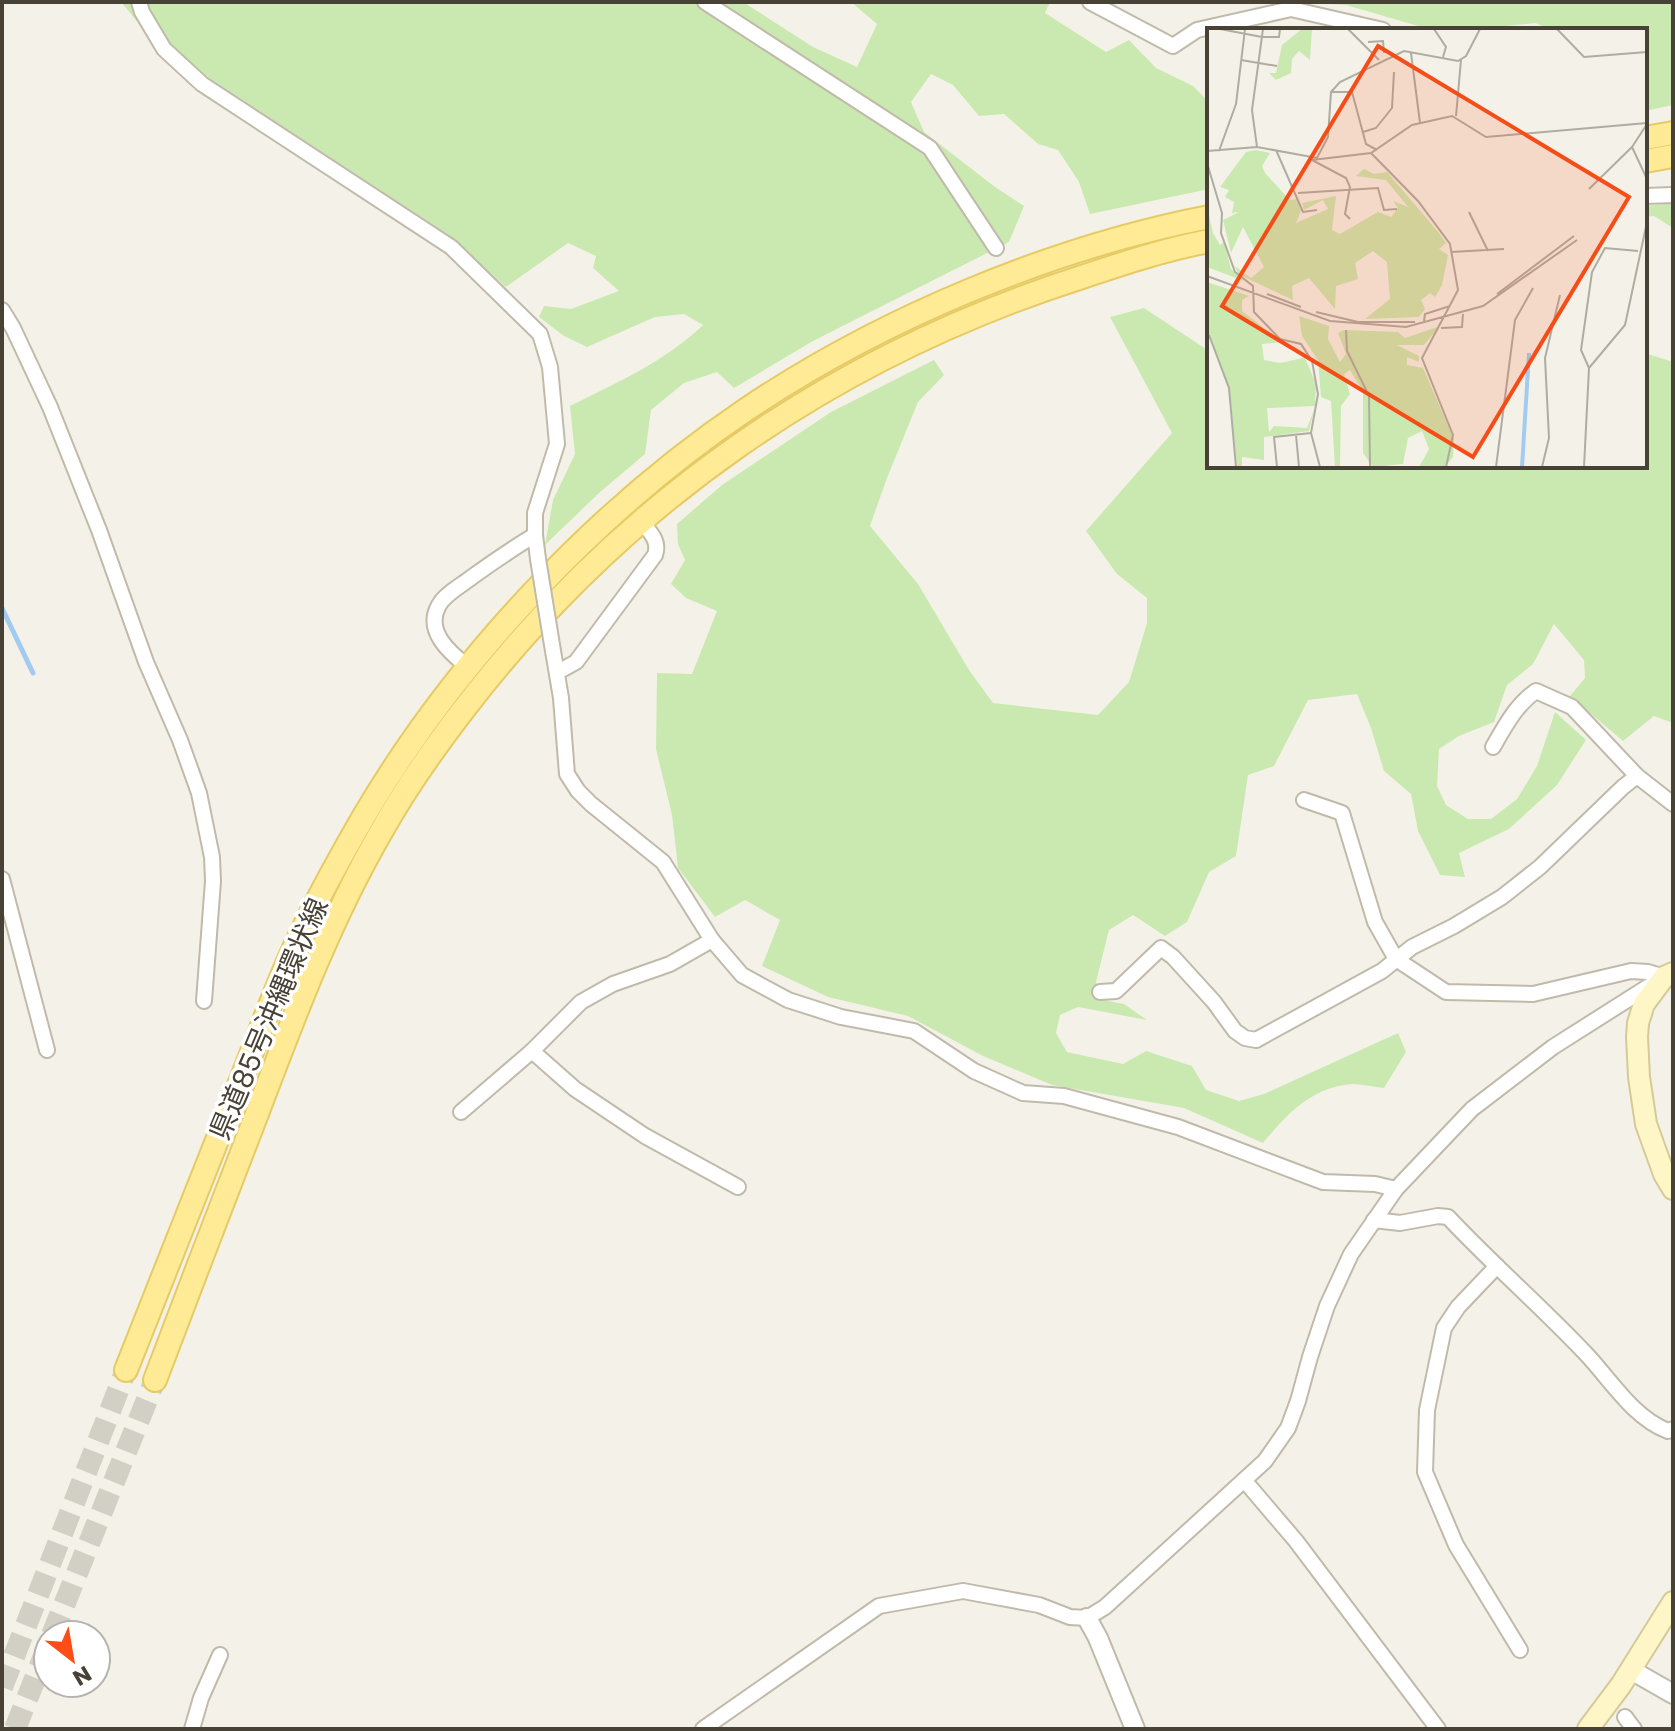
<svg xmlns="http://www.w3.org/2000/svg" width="1675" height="1731" font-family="Poppins,'Noto Sans JP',sans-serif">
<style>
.green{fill:#cae9b0}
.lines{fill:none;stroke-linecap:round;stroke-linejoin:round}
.stream{stroke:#a3cbf2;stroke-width:5}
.primary-tunnel{stroke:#d2cfc4;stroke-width:22;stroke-dasharray:22 11;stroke-linecap:butt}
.minor-casing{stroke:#c0baaa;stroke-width:18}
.tertiary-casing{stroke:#c0baaa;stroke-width:22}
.secondary-casing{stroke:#d5ca97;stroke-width:24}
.primary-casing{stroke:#e6ca64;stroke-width:26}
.minor{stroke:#fff;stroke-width:14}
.tertiary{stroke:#fff;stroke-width:18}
.secondary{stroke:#fff6c7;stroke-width:20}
.primary{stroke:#ffea96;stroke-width:22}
.minor-bridge-casing{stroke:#c0baaa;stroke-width:18;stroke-linecap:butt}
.minor-bridge{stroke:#fff;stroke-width:14}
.labels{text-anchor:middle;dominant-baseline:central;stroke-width:7;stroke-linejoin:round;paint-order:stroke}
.street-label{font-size:28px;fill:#484236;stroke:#fff}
.inset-river{fill:none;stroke:#a3cbf2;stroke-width:4}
.inset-road{fill:none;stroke:#afaca1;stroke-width:2}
.view{fill:#f54c18;fill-opacity:0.15;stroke:#f54c18;stroke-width:4}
.inset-edge{fill:none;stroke:#484236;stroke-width:4}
</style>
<rect width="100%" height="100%" fill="#f4f2e8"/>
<!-- green -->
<g class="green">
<path d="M121 2H743L813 47 857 67 877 24 851 2H1050L1045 13 1106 52 1129 40 1156 68 1193 86 1209 102V189L1090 214 1079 182 1058 150 1038 144 1004 114 979 116 953 85 931 74 911 102 924 132 995 187 1024 206 1009 242 813 341 734 388 717 372 684 383 651 410 645 454 599 493 545 545 553 500 575 454 570 406C616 383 666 361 703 325L684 314 655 317 587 347 564 336 539 317 544 306 571 309 619 291 593 268 596 256 568 243 506 287 449 235 211 79 145 31Z"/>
<polygon points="1291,2 1673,2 1673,105 1645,111 1645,30 1554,30 1535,23 1477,29 1418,26 1346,5"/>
<polygon points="1673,203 1673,228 1654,216 1645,217 1645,206"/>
<path d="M1144 308 1209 351V466H1645V353L1673 362V723L1654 716 1623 741 1570 696 1585 678 1584 660 1554 624 1533 664 1507 685 1494 722 1459 736 1439 749 1437 786 1446 805 1468 819H1491L1517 799 1537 766 1555 712 1586 740 1557 785 1509 829 1459 853 1465 877 1440 875 1418 831 1411 794 1384 771 1371 728 1357 694 1308 700 1274 766 1248 775 1236 856 1209 872 1187 922 1165 936 1133 915 1109 930 1096 982 1097 999 1124 1004 1147 1020 1078 1007 1060 1015 1056 1033 1067 1052 1123 1064 1146 1051 1192 1066 1206 1090 1239 1101 1264 1094 1398 1033 1406 1052 1384 1088C1374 1087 1362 1084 1352 1084 1312 1087 1287 1114 1263 1143L1184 1108 1052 1085 983 1056 908 1016 828 997 762 966 780 920 745 900 715 917 678 868 672 815 656 749 657 673 692 674 717 611 686 598 671 584 685 560 678 544 677 524 722 485 831 412 934 360 944 375 918 402 887 478 870 526 918 584 969 670 993 703 1098 715 1129 682 1147 623V598L1117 574 1086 531 1172 433 1110 317Z"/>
</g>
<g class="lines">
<!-- stream -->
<polyline class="stream" points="2,608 33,673"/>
<!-- primary-tunnel -->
<g class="primary-tunnel">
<polyline points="52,1635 155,1380"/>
<polyline points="2,1687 126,1370"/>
<polyline points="15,1729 48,1646"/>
</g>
<!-- minor casing -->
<g class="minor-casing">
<g id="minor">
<polyline points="139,2 142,12 164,49 202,84 451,247 540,334 550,367 557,444 535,513 535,535 538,559"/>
<polyline points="705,2 930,148 996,248"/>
<polyline points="1090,2 1173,46 1197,30 1291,9 1383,30"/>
<polyline points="1645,196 1673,195"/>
<polyline points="2,310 13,328 50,407 99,530 146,662 180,740 199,793 212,857 213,881 204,1001"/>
<polyline points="553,651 561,698 567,774 578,791 591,804 663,862 712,940 742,975 788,1000 841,1017 914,1031 974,1071 1023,1093 1064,1096 1178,1127 1323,1182 1375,1184 1396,1189"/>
<path d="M468 667C450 653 424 631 439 605 445 594 462 585 472 577 493 562 513 548 535 535"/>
<path d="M558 672 576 662 655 555C660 541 650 532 641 521"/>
<path d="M1493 747C1505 726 1516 705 1536 691L1572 707 1637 776 1673 804"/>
<polyline points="1304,800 1342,813 1375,922 1396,959 1446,992 1533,994 1631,971 1648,972 1664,977"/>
<polyline points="2,879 47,1050"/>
<polyline points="1100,992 1116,991 1161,948 1173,957 1214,1002 1235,1031 1245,1038 1256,1040 1382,971 1412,947 1454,926 1502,897 1540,867 1623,787 1637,776"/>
<polyline points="532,1051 575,1089 645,1136 738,1187"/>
<polyline points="461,1112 532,1051 581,1002 613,984 670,964 712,940"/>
<path d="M1374 1220 1400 1223 1438 1216 1448 1217C1493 1265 1543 1308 1588 1356 1612 1382 1634 1418 1668 1431L1673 1429"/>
<polyline points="1497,1266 1458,1307 1444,1328 1427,1410 1425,1472 1456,1545 1520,1650"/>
<polyline points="1244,1480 1296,1541 1438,1729"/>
<polyline points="1625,1717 1634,1729"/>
<polyline points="192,1729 201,1698 220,1655"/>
<polyline points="703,1729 879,1606 963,1591 1039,1605 1070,1617 1087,1618 1105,1607 1265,1461 1288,1428 1298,1401 1310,1357 1327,1306 1351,1254 1396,1189 1472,1109 1553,1047 1657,981"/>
</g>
</g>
<!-- tertiary casing -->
<g class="tertiary-casing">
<g id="tertiary">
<polyline points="1087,1618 1098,1638 1135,1729"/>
<polyline points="1631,1670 1673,1694"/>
</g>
</g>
<!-- secondary casing -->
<g class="secondary-casing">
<g id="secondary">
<polyline points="1673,973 1664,977 1644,1004 1638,1023 1637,1037 1639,1077 1646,1124 1664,1174 1673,1189"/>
<polyline points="1588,1729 1621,1685 1673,1602"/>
</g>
</g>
<!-- primary casing -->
<g class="primary-casing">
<g id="primary">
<polyline points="1645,138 1673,133"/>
<polyline points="1645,161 1673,156"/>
<path d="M126 1370C161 1282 196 1193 231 1105 251 1056 269 1005 290 957 311 909 338 861 364 816 456 660 597 510 747 409 881 319 1050 248 1209 217"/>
<path d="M155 1380C189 1290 223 1201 258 1111 294 1016 330 920 381 832 405 789 434 748 464 709 623 502 834 356 1082 277 1124 263 1166 249 1209 241"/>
</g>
</g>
<!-- minor -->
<use href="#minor" class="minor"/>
<!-- tertiary -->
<use href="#tertiary" class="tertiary"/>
<!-- secondary -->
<use href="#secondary" class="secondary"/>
<!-- primary -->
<use href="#primary" class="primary"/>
<!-- minor-bridge casing -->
<g class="minor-bridge-casing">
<polyline id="minor-bridge" points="538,559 553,651"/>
</g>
<!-- minor-bridge -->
<use href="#minor-bridge" class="minor-bridge"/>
</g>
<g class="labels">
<!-- street labels -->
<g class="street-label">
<text transform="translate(269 1019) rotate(-67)">県道85号沖縄環状線</text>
</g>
</g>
<!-- overview -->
<g transform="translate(1207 28)">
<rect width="440" height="440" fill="#f4f2e8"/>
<path d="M95 1H105L103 32 92 23 85 31 84 45 69 52 62 45H69L75 17ZM49 122 63 125 55 138 58 145 83 172 90 171 94 183 89 195 121 181 116 172 97 182 95 175 129 168 125 202 133 206 171 184 184 189 191 180 186 173 201 179 179 152 149 148 157 141 167 146 180 144 232 205 239 215 232 221 241 227 235 257 228 269 223 265 214 272 218 281 212 289 158 291 183 271 180 234 166 223 148 235 151 251 129 258 128 281 102 250 85 258 86 272 31 246 28 238 44 250 57 239 36 199 24 225 16 192 32 184 25 185 27 174 18 169 22 162 13 159 39 124ZM0 178 6 205 13 217 17 214 24 241 37 253 0 239ZM0 254 42 268 35 272V283L75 314 55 316 57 332 73 335 96 330V325L109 356 108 378 60 380 62 404 67 398 100 400 107 382 102 403 57 409V432L35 429V439H30L23 365 0 301ZM92 288 122 298 121 311 133 334 139 326 131 305 137 302 191 304 198 310 233 298 217 317H190L212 328V334L200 329V337L216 340 247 411 246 429 238 439H212L222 421 215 403 201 410 196 436 166 439 156 425V364L143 342 137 346 143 366 134 378 133 439H128L124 373 114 369 111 332 95 308Z" fill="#cae9b0"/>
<path class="inset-river" d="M315 439 322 325"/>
<path class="inset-road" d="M13 1 55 9H72L73 1M141 1 172 32M227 1 239 19 236 29M350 1 377 29 440 24M161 14 176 13 177 25M204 25 213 95M34 32 70 38M124 64H145L159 116 170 122M249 88 254 32M440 96 425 119 440 151M156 104 169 100 185 80 187 44M50 119 45 82 56 1M69 122 96 184 110 182M0 123 50 119 110 130 121 109 124 64 133 54 197 23 251 33 259 28 273 1M12 123 29 76 38 1M164 125 211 173 243 216 251 262 215 330 246 407 239 439M105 132 164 125 205 97 245 88 279 109 440 95M105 132 139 150 143 159 138 186 143 191M0 135 15 185 14 205 28 244 46 258 47 284 73 311 94 316 105 333 111 366 104 405 113 439M382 161 425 119M91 165 171 160 177 182 190 181M262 184 281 223M244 224 297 221M0 248 123 293 199 299 276 278 370 212M60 266 94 279M290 266 367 208M109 284 151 294H208M217 293 218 286 243 278M234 300 255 299 256 286M139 302 140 323 162 368 163 439M2 307 22 360 29 439M382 340 374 322 385 244 398 220 431 223M89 407 92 439M70 439 67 409 104 405M289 439 308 292 326 260M335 439 342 410 338 330 353 267M377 439 382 340 418 297 440 194"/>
<path class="view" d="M171 18 422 169 266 429 15 278Z"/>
<rect width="440" height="440" class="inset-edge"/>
</g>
<!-- border -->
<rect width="1675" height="1731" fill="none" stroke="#484236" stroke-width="8"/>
<!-- north arrow -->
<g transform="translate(72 1659) rotate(149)"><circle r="38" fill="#ffffff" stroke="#b6b3af" stroke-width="2"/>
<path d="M0-6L14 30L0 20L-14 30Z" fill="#fe4d16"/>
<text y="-12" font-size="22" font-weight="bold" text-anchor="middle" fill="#484236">N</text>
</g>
</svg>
